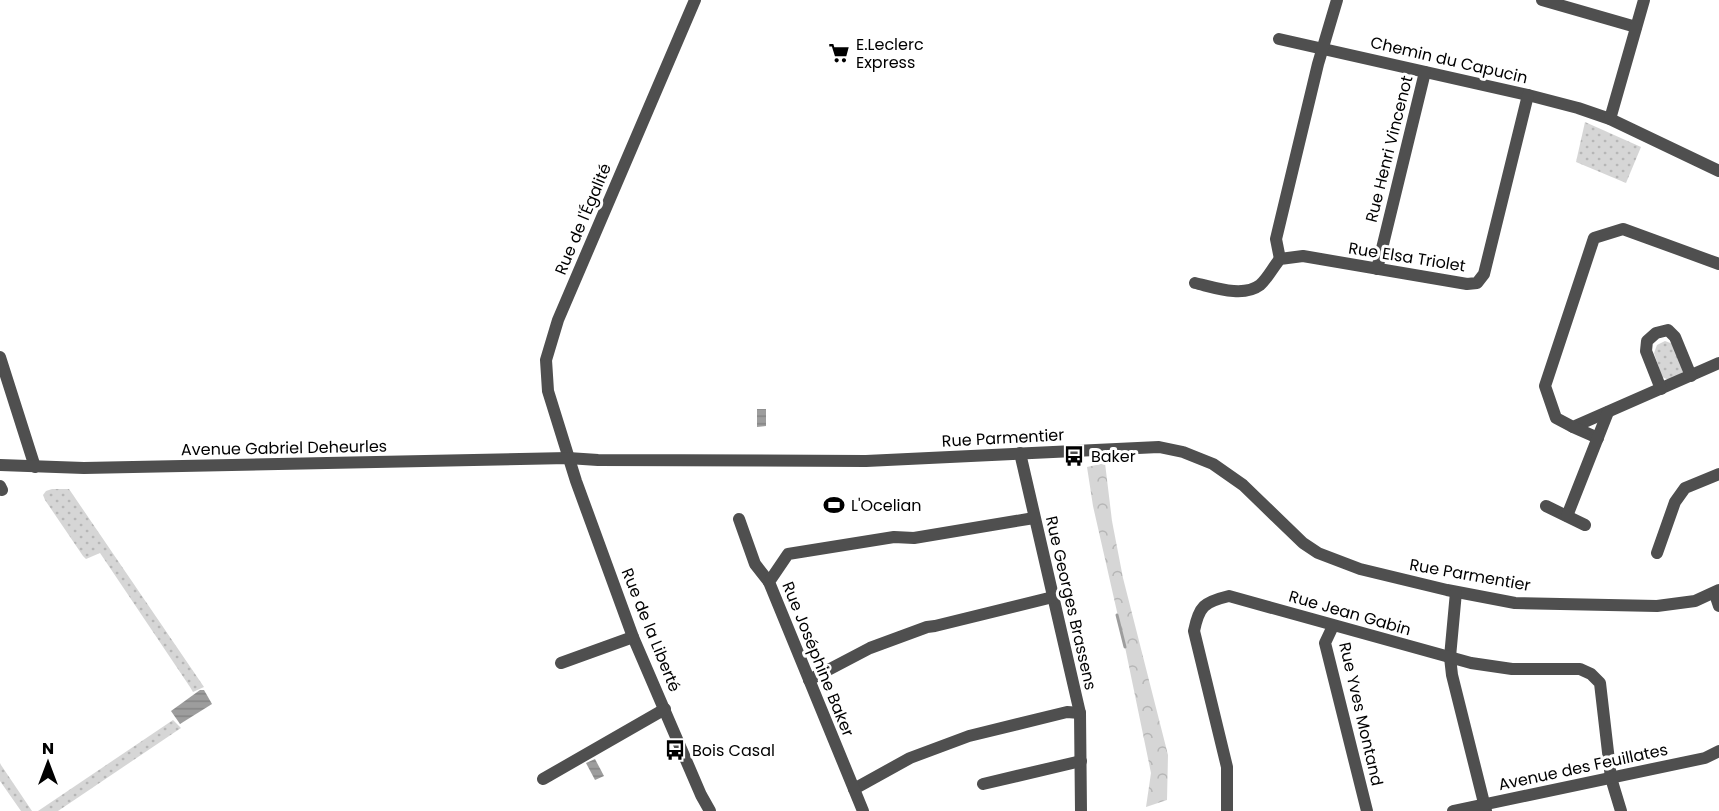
<svg xmlns="http://www.w3.org/2000/svg" width="1719" height="811" font-family="Poppins,sans-serif">
<style>
.grass{fill:url(#grass-dots)}
.forest{fill:url(#forest-crowns)}
.water{fill:url(#water-rules)}
.lines{fill:none;stroke-linecap:round;stroke-linejoin:round}
.stream{stroke:#9d9d9d;stroke-width:3}
.minor{stroke:#4f4f4f;stroke-width:12}
.labels{text-anchor:middle;dominant-baseline:central;stroke-width:6;stroke-linejoin:round;paint-order:stroke}
.poi-label{font-size:16px;fill:#000;stroke:#fff;text-anchor:start}
.street-label{font-size:16px;fill:#000;stroke:#fff}
</style>
<defs>
<pattern id="grass-dots" width="8" height="8" patternUnits="userSpaceOnUse" patternTransform="scale(1.5)"><rect width="8" height="8" fill="#d6d6d6"/><path d="M2 2h.1M6 6h.1" fill="none" stroke="#b6b6b6" stroke-width="1.8" stroke-linecap="round"/></pattern>
<pattern id="forest-crowns" width="20" height="18" patternUnits="userSpaceOnUse" patternTransform="scale(1.5)"><rect width="20" height="18" fill="#d6d6d6"/><path d="M2 6a3 3 0 1 1 6 0M12 15a3 3 0 1 1 6 0" fill="none" stroke="#b6b6b6"/></pattern>
<pattern id="water-rules" width="6" height="5" patternUnits="userSpaceOnUse" patternTransform="scale(1.5)"><rect width="6" height="5" fill="#9d9d9d"/><path d="M0 2.5h6" fill="none" stroke="#858585"/></pattern>
</defs>
<rect width="100%" height="100%" fill="#fff"/>
<!-- grass -->
<g class="grass">
<polygon points="1585,122 1641,147 1626,183 1576,162"/>
<polygon points="1665,341 1673,344 1683,372 1669,380 1662,377 1654,353 1657,345"/>
<polygon points="52,489 69,489 204,687 193,692 190,687 100,553 86,559 83,556 45,500 43,495 46,491"/>
<polygon points="173,720 181,728 58,811 38,811"/>
<polygon points="0,763 1,765 32,811 21,811 0,781"/>
</g>
<!-- forest -->
<polygon class="forest" points="1105,463 1112,521 1123,578 1168,755 1167,800 1146,807 1151,773 1125,647 1093,506 1087,467"/>
<!-- water -->
<g class="water">
<polygon points="757,409 766,409 766,426 757,427"/>
<polygon points="200,690 204,690 212,704 180,724 171,711"/>
<polygon points="595,759 604,776 595,780 586,763"/>
</g>
<g class="lines">
<!-- stream -->
<polyline class="stream" points="1117,615 1125,647"/>
<!-- minor -->
<g class="minor">
<polyline points="695,0 558,320 546,360 548,391 576,481 633,637 701,795 710,811"/>
<polyline points="1542,0 1636,27"/>
<polyline points="1279,39 1528,95 1578,108 1610,119 1719,171"/>
<polyline points="1610,119 1644,0"/>
<polyline points="1280,259 1276,239 1318,64 1337,0"/>
<polyline points="1719,264 1623,229 1594,238 1545,386 1556,418 1573,427 1719,363"/>
<polyline points="1377,269 1425,72"/>
<path d="M1195 283C1213 287 1243 298 1260 285 1268 278 1273 267 1280 259L1303 256 1467 284 1477 283 1484 274 1528 95"/>
<polyline points="0,357 35,467"/>
<polyline points="1661,389 1646,351 1647,341 1656,333 1668,330 1675,337 1691,376"/>
<polyline points="1573,427 1598,438"/>
<polyline points="1020,453 1080,713 1081,811"/>
<polyline points="0,465 84,468 568,458 598,460 866,461 1159,447 1183,452 1213,464 1243,485 1303,543 1318,553 1360,569 1447,590 1515,603 1657,606 1695,601 1719,590"/>
<polyline points="0,486 2,490"/>
<polyline points="1546,506 1585,525"/>
<polyline points="1567,516 1608,412"/>
<polyline points="739,519 755,564 769,582"/>
<polyline points="1657,553 1675,502 1685,488 1719,474"/>
<polyline points="1456,592 1450,657 1452,675 1486,811"/>
<polyline points="1715,594 1719,606"/>
<polyline points="1333,626 1325,643 1367,811"/>
<polyline points="561,663 633,637"/>
<polyline points="809,680 870,648 927,627 935,626 1053,597"/>
<polyline points="543,779 665,709"/>
<polyline points="983,784 1081,761"/>
<polyline points="854,789 910,758 969,736 1067,712 1080,713"/>
<polyline points="863,811 769,582 788,554 894,537 914,538 1034,518"/>
<path d="M1227 811V767L1194 631C1199 606 1204 602 1229 596L1471 663 1512 669H1580L1591 674 1600 683 1611 778 1621 811"/>
<polyline points="1453,811 1705,758 1719,751"/>
</g>
</g>
<!-- icons -->
<defs>
<g id="supermarket-bare" transform="scale(1.62)"><path d="M-6-5.5h2.5l.6 2H6L4.5 2H-2.5L-4.4-4H-6ZM-1.5 3.2a1.3 1.3 0 1 0 .1 0ZM3 3.2a1.3 1.3 0 1 0 .1 0Z" fill="#000" stroke="#fff" stroke-width="2.5" paint-order="stroke"/></g>
<g id="bus-bare" transform="scale(1.62)"><path d="M-5-6H5V4H4V6H2V4H-2V6H-4V4H-5ZM-3.5-4V0h7V-4ZM-3.5 1.2v1.5H-2V1.2ZM2 1.2v1.5H3.5V1.2Z" fill="#000" stroke="#fff" stroke-width="2.5" paint-order="stroke"/></g>
<g id="stadium-bare" transform="scale(1.62)"><path d="M0-5a6.5 5 0 1 0 0 10a6.5 5 0 1 0 0-10ZM-3.5-1.8h7v3.6h-7Z" fill="#000" stroke="#fff" stroke-width="2.5" paint-order="stroke"/></g>
</defs>
<g fill-rule="evenodd">
<use href="#supermarket-bare" x="839" y="53"/>
<use href="#bus-bare" x="1074" y="456"/>
<use href="#stadium-bare" x="834" y="505"/>
<use href="#bus-bare" x="675" y="750"/>
</g>
<g class="labels">
<!-- poi labels -->
<g class="poi-label">
<text x="856" y="44">E.Leclerc<tspan x="856" dy="18">Express</tspan></text>
<text x="1091" y="456">Baker</text>
<text x="851" y="505">L'Ocelian</text>
<text x="692" y="750">Bois Casal</text>
</g>
<!-- street labels -->
<g class="street-label">
<text transform="translate(1449 60) rotate(13)">Chemin du Capucin</text>
<text transform="translate(1389 149) rotate(-76)">Rue Henri Vincenot</text>
<text transform="translate(583 219) rotate(-67)">Rue de l'Égalité</text>
<text transform="translate(1407 257) rotate(9)">Rue Elsa Triolet</text>
<text transform="translate(1003 438) rotate(-3)">Rue Parmentier</text>
<text transform="translate(284 448) rotate(-1)">Avenue Gabriel Deheurles</text>
<text transform="translate(1470 575) rotate(10)">Rue Parmentier</text>
<text transform="translate(1071 603) rotate(77)">Rue Georges Brassens</text>
<text transform="translate(1350 613) rotate(16)">Rue Jean Gabin</text>
<text transform="translate(651 630) rotate(68)">Rue de la Liberté</text>
<text transform="translate(818 659) rotate(68)">Rue Joséphine Baker</text>
<text transform="translate(1361 714) rotate(77)">Rue Yves Montand</text>
<text transform="translate(1583 767) rotate(-12)">Avenue des Feuillates</text>
</g>
</g>
<!-- north arrow -->
<g transform="translate(48 763)" stroke="#ffffff" stroke-width="4.5" paint-order="stroke">
<path d="M0-4.5L10 22L0 15L-10 22Z" fill="#000000"/>
<text y="-9" font-size="16" font-weight="bold" text-anchor="middle" fill="#000000">N</text>
</g>
</svg>
